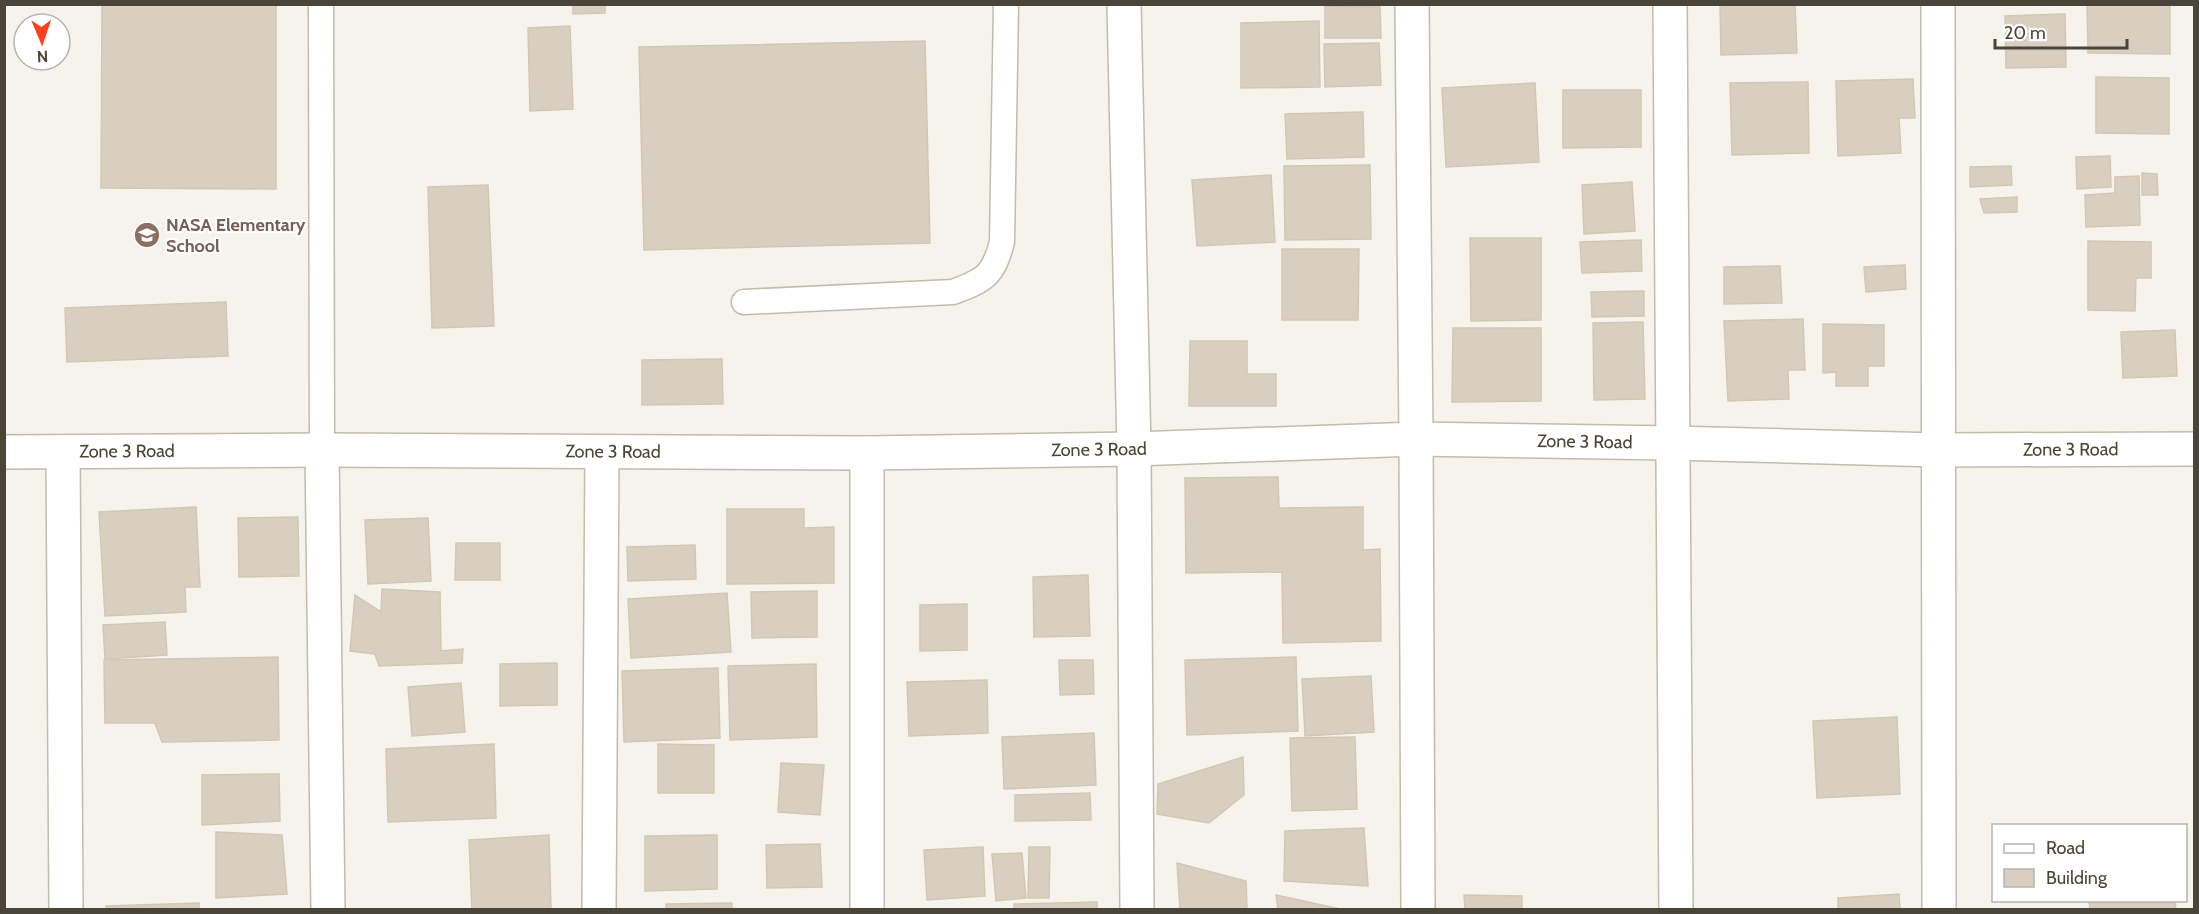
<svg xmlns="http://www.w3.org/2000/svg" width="2199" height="914" font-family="Cabin,sans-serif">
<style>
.building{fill:#d8cfc1;stroke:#d3c7b4;stroke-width:1.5}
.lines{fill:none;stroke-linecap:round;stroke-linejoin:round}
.lane-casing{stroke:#c2bbae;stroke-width:27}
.street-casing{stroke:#c2bbae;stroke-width:36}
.lane{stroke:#fff;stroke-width:24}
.street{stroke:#fff;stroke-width:33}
.labels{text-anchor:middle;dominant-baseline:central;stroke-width:4.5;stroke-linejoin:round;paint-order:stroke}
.education-label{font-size:18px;font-weight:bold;fill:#785e54;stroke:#fff;text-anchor:start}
.street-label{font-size:18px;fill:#4b4439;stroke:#fff}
</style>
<rect width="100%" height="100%" fill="#f6f3ec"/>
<!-- building -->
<g class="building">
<polygon points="102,4 276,4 276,189 101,188"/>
<polygon points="573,4 605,4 605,13 573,14"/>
<polygon points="1720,4 1795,4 1797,53 1721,55"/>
<polygon points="2087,4 2170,4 2170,54 2088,53"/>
<polygon points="1325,6 1380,7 1381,38 1325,38"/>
<polygon points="2065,14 2066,67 2006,68 2005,16"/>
<polygon points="1319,21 1320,87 1241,88 1241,23"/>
<polygon points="570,26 573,109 530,111 528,28"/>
<polygon points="925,41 930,243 644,250 639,47"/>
<polygon points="1379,43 1381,85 1325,87 1324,44"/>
<polygon points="2096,77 2169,78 2169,134 2096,133"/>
<polygon points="1913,79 1915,118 1899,118 1901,153 1838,156 1836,81"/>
<polygon points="1808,82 1809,153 1732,155 1730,83"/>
<polygon points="1535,83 1539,162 1446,167 1442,88"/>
<polygon points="1563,90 1641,90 1641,147 1563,148"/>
<polygon points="1363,112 1364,157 1287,159 1285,114"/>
<polygon points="2110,156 2111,187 2077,189 2076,157"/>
<polygon points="1370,165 1371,239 1285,240 1284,166"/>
<polygon points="2011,166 2012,185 1970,187 1970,167"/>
<polygon points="2142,173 2157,174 2158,195 2142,195"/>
<polygon points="1271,175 1275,242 1197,246 1192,180"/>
<polygon points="2139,176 2140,225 2086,227 2085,195 2115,193 2115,177"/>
<polygon points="1632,182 1635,231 1584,234 1582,185"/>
<polygon points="488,185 494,326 432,328 428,187"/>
<polygon points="2017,197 2017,212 1984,213 1980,199"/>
<polygon points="1470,238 1541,238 1541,320 1471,321"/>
<polygon points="1641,240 1642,271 1582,273 1580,242"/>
<polygon points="2088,241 2151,242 2151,278 2136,278 2135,311 2088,310"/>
<polygon points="1282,249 1359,249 1358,320 1282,320"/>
<polygon points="1905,265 1906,289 1866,292 1864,267"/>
<polygon points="1780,266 1782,303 1724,304 1724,267"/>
<polygon points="1644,291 1644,316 1592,317 1591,292"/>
<polygon points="226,302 228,356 67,362 65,308"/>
<polygon points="1803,319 1805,370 1788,370 1789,399 1728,401 1724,321"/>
<polygon points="1643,322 1645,399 1594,400 1593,323"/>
<polygon points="1823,324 1884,325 1884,366 1868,366 1868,386 1836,386 1836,372 1823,373"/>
<polygon points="1453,328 1541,328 1541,401 1452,402"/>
<polygon points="2175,330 2177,376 2123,378 2121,332"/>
<polygon points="1190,341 1247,341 1247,374 1276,374 1276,406 1189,406"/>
<polygon points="722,359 723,404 642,405 642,360"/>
<polygon points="1278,477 1279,508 1363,507 1363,550 1380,549 1381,641 1283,643 1282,572 1186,573 1185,478"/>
<polygon points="196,507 200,587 185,587 186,612 105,616 99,512"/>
<polygon points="727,509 804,509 804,528 834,527 834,583 727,584"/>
<polygon points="298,517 299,576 239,577 238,518"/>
<polygon points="428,518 431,581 368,584 365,520"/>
<polygon points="456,543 500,543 500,580 455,580"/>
<polygon points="695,545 696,579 628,581 627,547"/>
<polygon points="1088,575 1090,636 1034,637 1033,577"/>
<polygon points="382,589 440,592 441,651 463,649 462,663 379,666 375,654 350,651 355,595 381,612"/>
<polygon points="817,591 817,637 752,638 751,592"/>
<polygon points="727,593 731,652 631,658 628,599"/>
<polygon points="967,604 967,650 920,651 920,605"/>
<polygon points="165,622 167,655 105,659 103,625"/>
<polygon points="278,657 279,740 162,742 155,723 105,723 104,660"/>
<polygon points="1296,657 1298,731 1187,735 1185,660"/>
<polygon points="1059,660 1093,660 1094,694 1060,695"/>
<polygon points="557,663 557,705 500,706 500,664"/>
<polygon points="816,664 817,737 730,740 728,666"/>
<polygon points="718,668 720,738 624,742 622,671"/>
<polygon points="1371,676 1374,732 1305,736 1302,679"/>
<polygon points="987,680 988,733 909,736 907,682"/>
<polygon points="461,683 465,732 412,736 408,687"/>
<polygon points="1897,717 1900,794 1817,798 1813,721"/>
<polygon points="1094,733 1096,785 1004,789 1002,737"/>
<polygon points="1355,737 1357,809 1292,811 1290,738"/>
<polygon points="494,744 496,818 388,822 386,749"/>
<polygon points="658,744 714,745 714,793 658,793"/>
<polygon points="1243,757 1244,795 1209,823 1157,814 1158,784"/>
<polygon points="781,763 824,765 820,815 778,812"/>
<polygon points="279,774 280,821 202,825 202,775"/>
<polygon points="1090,793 1091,820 1015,821 1015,795"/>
<polygon points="1364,828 1368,886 1284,881 1285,831"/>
<polygon points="216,832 282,835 287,894 216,898"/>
<polygon points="549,835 551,910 472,910 469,840"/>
<polygon points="717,835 717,889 645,891 645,836"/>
<polygon points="820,844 822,887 767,888 766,845"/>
<polygon points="983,847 985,896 927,900 924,850"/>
<polygon points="1029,847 1050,847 1049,898 1028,898"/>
<polygon points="1022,853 1026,898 996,901 992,854"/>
<polygon points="1177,863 1246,881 1247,910 1180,910"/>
<polygon points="1899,894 1900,910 1838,910 1838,898"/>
<polygon points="1276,895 1345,910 1278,910"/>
<polygon points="1464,895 1522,896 1522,910 1465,910"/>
<polygon points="2089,900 2175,900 2176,910 2090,910"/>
<polygon points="1097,902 1097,910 1014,910 1014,904"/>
<polygon points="199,903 199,910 106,910 106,906"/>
<polygon points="732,903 732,910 666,910 666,904"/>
</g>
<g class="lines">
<!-- lane casing -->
<g class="lane-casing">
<g id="lane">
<polyline points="321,4 322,450"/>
<path d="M744 302 953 292C985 280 993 276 1002 242L1006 4"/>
</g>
</g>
<!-- street casing -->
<g class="street-casing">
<g id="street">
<polyline points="1124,4 1134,449 1137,910"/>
<polyline points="1412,4 1416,439 1418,910"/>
<polyline points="1670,4 1676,910"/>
<polyline points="1938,4 1939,910"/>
<polyline points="322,450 328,910"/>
<path id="s1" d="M4 452 322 450 867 453 1134 449 1416 439 1672 443 1937 450 2194 449"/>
<polyline points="63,452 66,910"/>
<polyline points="599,910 602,452"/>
<polyline points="867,910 867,453"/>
</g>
</g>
<!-- lane -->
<use href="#lane" class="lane"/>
<!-- street -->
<use href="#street" class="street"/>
</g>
<!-- icons -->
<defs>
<g id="school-disc" transform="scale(1.35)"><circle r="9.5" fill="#8d6e63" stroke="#fff"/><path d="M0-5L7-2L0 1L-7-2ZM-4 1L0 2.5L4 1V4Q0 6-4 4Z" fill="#fff"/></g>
</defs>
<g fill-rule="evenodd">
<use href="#school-disc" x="147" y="235"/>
</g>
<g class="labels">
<!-- education labels -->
<g class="education-label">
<text x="166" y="225">NASA Elementary<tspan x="166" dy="21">School</tspan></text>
</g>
<!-- street labels -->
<g class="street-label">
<text stroke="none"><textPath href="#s1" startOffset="1581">Zone 3 Road</textPath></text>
<text stroke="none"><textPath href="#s1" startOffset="1095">Zone 3 Road</textPath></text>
<text stroke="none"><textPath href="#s1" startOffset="2067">Zone 3 Road</textPath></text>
<text stroke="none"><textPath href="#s1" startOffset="123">Zone 3 Road</textPath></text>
<text stroke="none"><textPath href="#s1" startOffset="609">Zone 3 Road</textPath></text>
</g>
</g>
<!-- border -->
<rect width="2199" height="914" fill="none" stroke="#4b4439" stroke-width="12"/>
<!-- legend -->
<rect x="1992" y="824" width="195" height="78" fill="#ffffff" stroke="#b7b4b0" stroke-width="1.5"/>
<rect x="2004" y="844" width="30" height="9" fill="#ffffff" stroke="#b7b4b0" stroke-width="1.5"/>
<text x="2046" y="854" font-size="18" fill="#4b4439">Road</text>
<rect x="2004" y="869" width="30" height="18" fill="#d8cfc1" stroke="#b7b4b0" stroke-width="1.5"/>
<text x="2046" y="884" font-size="18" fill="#4b4439">Building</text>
<!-- north arrow -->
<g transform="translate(42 42) rotate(178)"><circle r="28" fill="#ffffff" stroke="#b7b4b0" stroke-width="1.5"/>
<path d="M0-4.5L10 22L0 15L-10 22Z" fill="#fc3f1d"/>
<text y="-9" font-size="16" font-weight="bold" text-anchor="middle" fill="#4b4439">N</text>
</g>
<!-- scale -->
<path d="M1995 39v9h132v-9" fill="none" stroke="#4b4439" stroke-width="3"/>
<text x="2004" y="39" font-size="18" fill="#4b4439" stroke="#ffffff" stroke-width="4.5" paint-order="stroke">20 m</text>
</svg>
